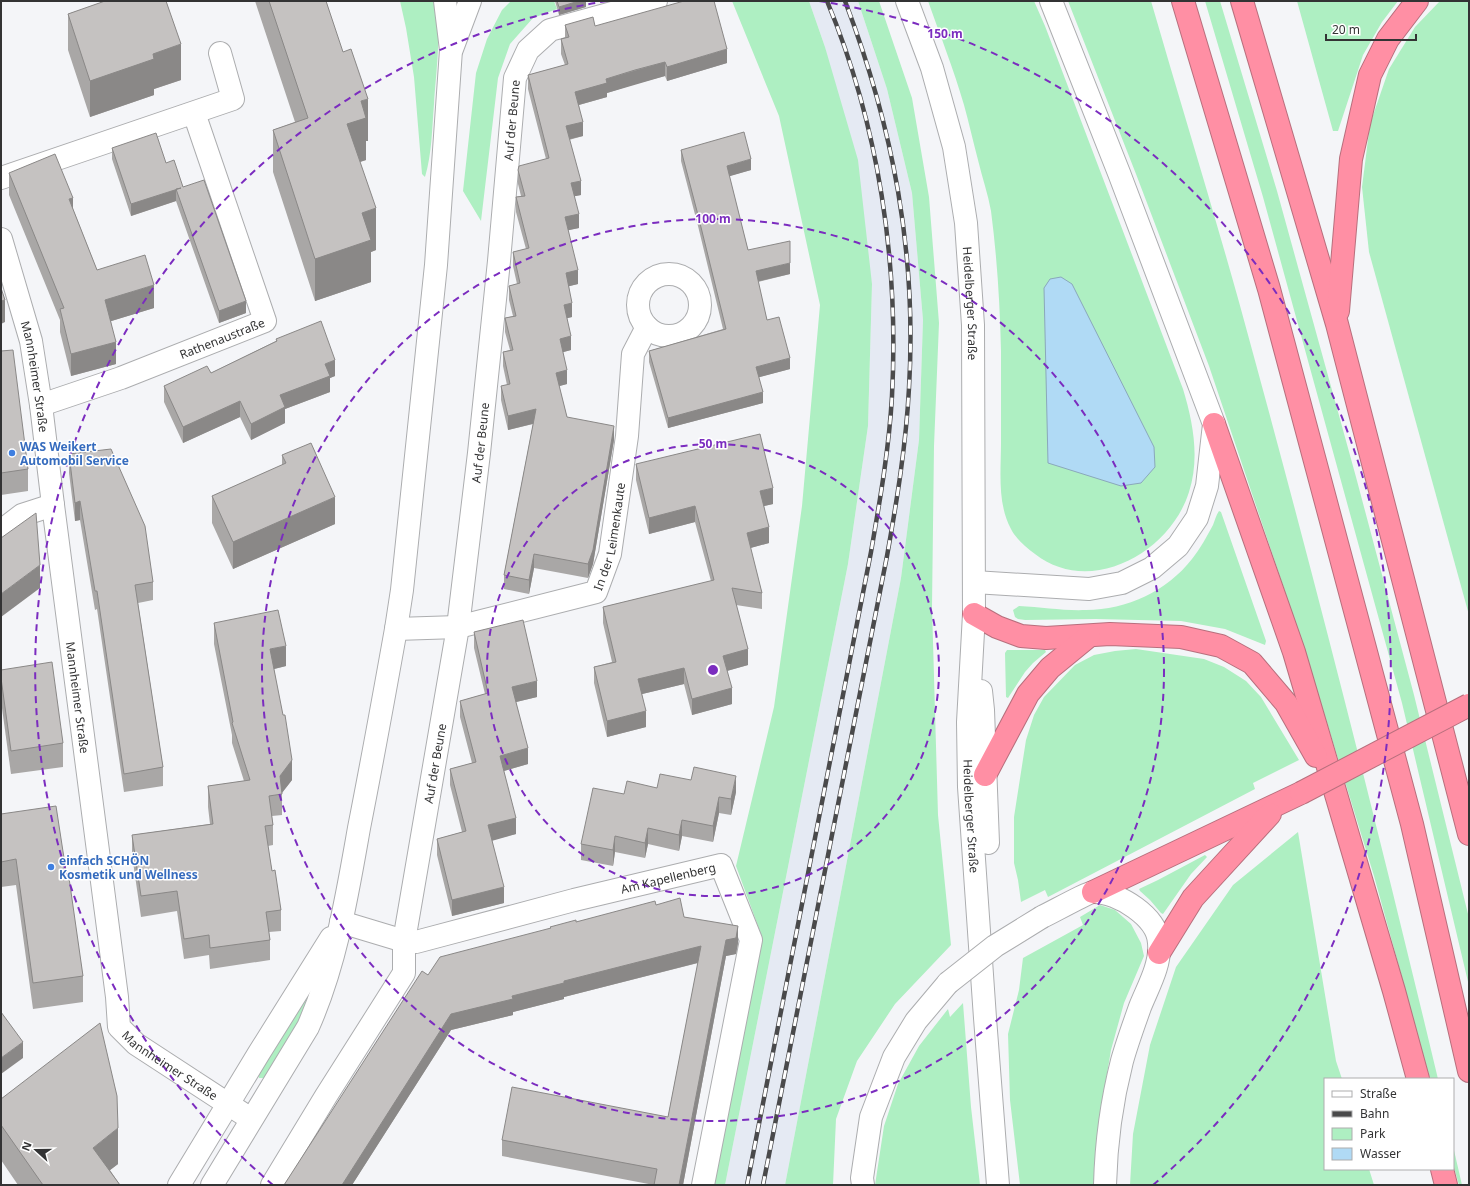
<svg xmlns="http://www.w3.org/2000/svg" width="1470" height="1186" font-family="'Noto Sans',sans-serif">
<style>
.built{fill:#e5eaf3}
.green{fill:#aeefc2}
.water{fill:#b0daf5;stroke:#8aa8bb}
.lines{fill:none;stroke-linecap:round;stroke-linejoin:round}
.minor-casing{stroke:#acadaf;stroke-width:24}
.tertiary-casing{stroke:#acadaf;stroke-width:24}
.secondary-casing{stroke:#acadaf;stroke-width:24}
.motorway-casing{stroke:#b86f7d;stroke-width:24}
.minor{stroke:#fff;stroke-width:22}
.tertiary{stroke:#fff;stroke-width:22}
.secondary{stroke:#fff;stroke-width:22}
.motorway{stroke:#ff8fa4;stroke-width:22}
.rail-casing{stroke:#4a4a4b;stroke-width:4.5}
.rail{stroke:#fff;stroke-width:3;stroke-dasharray:9;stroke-linecap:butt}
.tertiary-bridge-casing{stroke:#acadaf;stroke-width:24;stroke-linecap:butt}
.motorway-bridge-casing{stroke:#b86f7d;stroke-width:24;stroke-linecap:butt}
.tertiary-bridge{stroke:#fff;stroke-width:22}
.motorway-bridge{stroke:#ff8fa4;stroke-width:22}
.wall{fill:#a9a7a6}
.shaded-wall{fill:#8a8887}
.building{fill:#c5c2c1;stroke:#8a8887}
.ring{fill:none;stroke:#7b2cbf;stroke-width:2;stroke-dasharray:7 5}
.shop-dot{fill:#3f7fe0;stroke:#fff;stroke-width:1.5}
.labels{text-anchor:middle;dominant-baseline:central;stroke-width:3;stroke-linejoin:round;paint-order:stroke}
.street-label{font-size:12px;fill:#333334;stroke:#fff}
.shop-label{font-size:12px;font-weight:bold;fill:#366cbe;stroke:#fff;text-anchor:start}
.centre{fill:#7b2cbf;stroke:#fff;stroke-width:2}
.ring-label{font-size:12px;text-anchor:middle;font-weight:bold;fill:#7b2cbf;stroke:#fff;stroke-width:3;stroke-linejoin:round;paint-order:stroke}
</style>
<rect width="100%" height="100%" fill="#f4f5f8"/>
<!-- built -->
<polygon class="built" points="809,1 858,1 887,89 912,193 923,320 919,440 901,578 785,1185 725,1185 848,564 868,426 872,284 825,47"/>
<!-- green -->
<g class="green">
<path d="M400 1H435C442 33 436 72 434 104 432 128 432 154 425 177L422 174 414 77 406 28Z"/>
<polygon points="511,1 554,1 557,9 533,18 510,44 498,78 481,221 463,191 476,73 487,39 502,10"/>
<polygon points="732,1 809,1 825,47 858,160 872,284 868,426 848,564 725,1185 714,1185 762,937 736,866 774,707 802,506 820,305 779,116"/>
<polygon points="858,1 879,1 912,98 929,197 939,323 934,446 932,607 938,815 951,945 895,1004 857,1061 836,1119 833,1185 785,1185 901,578 919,440 923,320 912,193 887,89"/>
<path d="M928 1H1034L1045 26 1183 389C1193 422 1200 458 1189 492 1170 553 1090 597 1035 554 1026 547 1016 539 1011 529 997 503 1001 471 1001 443 1001 412 1001 381 1001 351 1000 304 997 257 991 211 988 194 982 177 978 160 973 141 969 123 964 105 954 70 940 35 928 1Z"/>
<path d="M1068 1H1151C1180 101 1211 202 1239 302 1310 560 1376 819 1438 1079H1430L1374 876 1304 648 1209 366 1136 174Z"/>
<polygon points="1205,1 1220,1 1277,191 1356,477 1414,695 1469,918 1469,986 1402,703 1263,197"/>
<polygon points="1297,1 1398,1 1382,22 1363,55 1338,131 1333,131"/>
<polygon points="1440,1 1469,1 1469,615 1369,252 1362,187 1370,124 1389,69 1415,27"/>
<path d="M1219 511 1221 512 1266 641 1265 645 1225 629 1181 621 1096 619 1025 620 1018 619 1015 617 1013 610 1019 606C1042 607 1064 611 1086 610 1127 610 1167 591 1192 559 1200 549 1207 536 1213 525 1215 520 1216 515 1219 511Z"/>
<polygon points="1136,649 1204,659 1224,667 1246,681 1261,697 1299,760 1253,783 1255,789 1048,897 1045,890 1021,902 1018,880 1014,863 1014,817 1026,740 1034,715 1044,697 1075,665 1094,655 1115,651"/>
<polygon points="1007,650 1045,650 1046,652 1033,663 1025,672 1008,698 1006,697 1005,653"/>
<polygon points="1298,832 1336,1061 1342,1079 1325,1079 1325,1169 1369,1169 1374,1185 1130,1185 1133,1134 1150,1045 1176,967 1233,885"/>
<polygon points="1205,855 1207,857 1191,874 1163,914 1161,913 1150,900 1140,891 1139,889 1158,880"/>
<polygon points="1100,905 1115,910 1131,924 1141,943 1144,956 1124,1003 1111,1050 1099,1122 1094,1185 1020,1185 1010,1100 1008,1034 1019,990 1023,958 1083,925 1080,917"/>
<polygon points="315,991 315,998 266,1078 259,1078 258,1072 308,993"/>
<polygon points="963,1003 971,1107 980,1185 875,1185 884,1126 898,1084 919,1046 948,1009 950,1017"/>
<polygon points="1453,1146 1462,1185 1459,1185 1453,1164"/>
</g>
<!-- water -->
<polygon class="water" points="1061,277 1072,284 1154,447 1155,467 1141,483 1121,486 1048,463 1044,288 1050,279"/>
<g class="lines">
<!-- minor casing -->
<g class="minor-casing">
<g id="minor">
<polyline points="1,178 233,99 220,53"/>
<path id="s1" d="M1 239 31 341 41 405 53 505 117 997 119 1027 136 1044 251 1119"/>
<circle cx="669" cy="305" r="31"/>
<path id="s2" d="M41 405 121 378 265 321 194 113"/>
<polyline points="1,531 22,515 53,505"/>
<path id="s3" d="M396 629 458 627 596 592 610 554 627 436 633 354 647 327"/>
<path id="s4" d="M341 922 404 941 416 942 574 900 721 865 751 940 703 1185"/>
<path id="s5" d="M272 1185 326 1096 404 973V941L458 627 479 453 499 261 515 78 528 50 550 30 656 1"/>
</g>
</g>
<!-- tertiary casing -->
<g class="tertiary-casing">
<g id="tertiary">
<path d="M1042 917C1051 913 1088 892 1094 892 1118 892 1158 917 1159 943 1161 965 1148 987 1140 1007 1134 1024 1127 1043 1122 1061 1112 1100 1106 1146 1105 1185"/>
<polyline points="863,1185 862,1178 871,1117 894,1057 916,1021 948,983"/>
</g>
</g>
<!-- secondary casing -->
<g class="secondary-casing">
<g id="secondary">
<path id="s6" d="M907 1 932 68 954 147 966 223 973 325 974 614 968 722 969 787 985 1018 998 1185"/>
<polyline points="452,49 470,1"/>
<polyline points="974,582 1089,589 1122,583 1152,568 1178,546 1197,518 1207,486 1214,424 1119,173 1051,1"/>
<polyline points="981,691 983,710 988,843"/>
<polyline points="179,1185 259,1053 331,938"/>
<path d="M212 1185 308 1027C336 964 347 896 359 828 372 762 384 696 396 629L402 590 436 265 451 50 445 1"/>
</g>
</g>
<!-- motorway casing -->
<g class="motorway-casing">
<g id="motorway">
<polyline points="1183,1 1269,289 1412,824 1469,1071"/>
<polyline points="1242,1 1337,324 1469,834"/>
<polyline points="1338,311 1351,159 1370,75 1388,39 1417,1"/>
<polyline points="1214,424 1294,652 1394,991 1418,1079"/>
<polyline points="974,614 997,627 1021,636 1046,638 1110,634 1181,637 1221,646 1252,663 1286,703 1316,756"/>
<polyline points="985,775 1028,694 1050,668 1089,636"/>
<polyline points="1093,892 1301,793"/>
<polyline points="1159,953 1193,898 1270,814"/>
<polyline points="1442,1169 1446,1185"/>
</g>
</g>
<!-- minor -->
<use href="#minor" class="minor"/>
<!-- tertiary -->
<use href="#tertiary" class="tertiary"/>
<!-- secondary -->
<use href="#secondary" class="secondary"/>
<!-- motorway -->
<use href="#motorway" class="motorway"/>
<!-- rail casing -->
<g class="rail-casing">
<g id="rail">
<path d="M747 1185 871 552C880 500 889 449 892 396 899 262 879 126 827 1"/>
<path d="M763 1185 887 556C897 500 906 445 909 388 917 253 893 127 845 1"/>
</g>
</g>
<!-- rail -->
<use href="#rail" class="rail"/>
<!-- tertiary-bridge casing -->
<g class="tertiary-bridge-casing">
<polyline id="tertiary-bridge" points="948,983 995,946 1042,917"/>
</g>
<!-- motorway-bridge casing -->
<g class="motorway-bridge-casing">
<polyline id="motorway-bridge" points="1301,793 1469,705"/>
</g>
<!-- tertiary-bridge -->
<use href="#tertiary-bridge" class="tertiary-bridge"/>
<!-- motorway-bridge -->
<use href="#motorway-bridge" class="motorway-bridge"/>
</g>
<!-- wall -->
<g class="wall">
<polygon points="100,1 166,1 181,80 154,89 154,95 90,117 68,50 68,14 100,3"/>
<polygon points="255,1 326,1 368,141 366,141 366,160 360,162 376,250 371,252 371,282 315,301 273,172 273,130 295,122"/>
<polygon points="555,1 586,1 586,7 559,15"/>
<polygon points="565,25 595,26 727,63 667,81 665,76 635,84 607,93 607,97 579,105 583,136 569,140 581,195 574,196 579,228 568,230 578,284 569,286 572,317 567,318 571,350 563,352 567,384 559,386 567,417 614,440 593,564 588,578 534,568 529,594 504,589 504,575 533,424 508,430 501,400 501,386 507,385 503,366 503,352 510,350 505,332 505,318 513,316 509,300 509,286 517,284 513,266 513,252 526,249 516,212 516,197 521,196 518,184 518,170 546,159 528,89 528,75 565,65 561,54 561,39 565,38"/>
<polygon points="112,148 166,163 183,187 246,313 219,323 176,201 131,216 112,159"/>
<polygon points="681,150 751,170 729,176 748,250 790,274 758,282 767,320 790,369 759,377 763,403 668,428 649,362 649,351 723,329 698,226 681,161"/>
<polygon points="9,173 73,209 97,270 154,308 111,321 116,364 71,376 60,332 60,320 9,195"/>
<polygon points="276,339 335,376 330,378 330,392 285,409 285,423 251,440 240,417 183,443 164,402 164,386 211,373 276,341"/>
<polygon points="1,351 28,469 28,491 1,495"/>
<polygon points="69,454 153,582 153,600 138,603 163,767 163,786 124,792 97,609 95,610 80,520 75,521 69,473"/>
<polygon points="282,455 335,524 233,569 212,523 212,496 282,465"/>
<polygon points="636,464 773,504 764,506 769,543 750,548 762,593 762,609 736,605 748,665 727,671 732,704 692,715 684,684 642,694 646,727 607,737 594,683 594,667 612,662 603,623 603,607 711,581 695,522 649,534 636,480"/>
<polygon points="214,623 286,666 274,669 292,780 282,793 282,815 272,816 273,825 273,845 268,846 272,871 281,910 281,931 269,932 270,940 270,960 210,969 209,955 184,959 177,911 141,917 132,855 132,835 210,824 208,807 208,786 244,781 232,743 232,735 214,644"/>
<polygon points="474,632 537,697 516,702 528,764 504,771 516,834 492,840 504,903 452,916 437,855 437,839 462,832 450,785 450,769 472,763 460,717 460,701 485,694 474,648"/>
<polygon points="1,670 63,743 63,767 11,774 1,701"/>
<polygon points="657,788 736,792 731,815 719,813 713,842 682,836 679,851 648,844 645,858 615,852 613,866 581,860 581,844 624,794"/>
<polygon points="1,814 66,871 83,976 83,1002 33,1009 16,885 1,887"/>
<polygon points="656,905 684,917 738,943 736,954 726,956 683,1185 654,1185 502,1156 502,1140 668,1117 698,963 564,997 564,999 513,1012 513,1015 451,1030 352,1185 284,1185 428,975 576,922"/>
<polygon points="1,1099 118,1164 110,1170 120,1185 18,1185 1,1160"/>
</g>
<!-- shaded-wall -->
<g class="shaded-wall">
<polygon points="579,1 586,1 586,7 559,15 559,7"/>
<polygon points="181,44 181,80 154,89 154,95 90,117 90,81 153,54"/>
<polygon points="727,49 727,63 667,81 667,67"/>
<polygon points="665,62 665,76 607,93 607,97 575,106 575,92 606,79"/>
<polygon points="368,99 368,141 366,141 366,160 347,166 347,124 361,101"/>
<polygon points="583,122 583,136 566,140 566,126"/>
<polygon points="751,159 751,170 727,177 727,166"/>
<polygon points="581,181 581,195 571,197 571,183"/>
<polygon points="181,188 176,189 176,201 131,216 131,204"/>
<polygon points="73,198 73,220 69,199"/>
<polygon points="376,208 376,250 371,252 371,282 315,301 315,259 362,213"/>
<polygon points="579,214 579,228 565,231 565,217"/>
<polygon points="790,263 790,274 756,282 756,271"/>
<polygon points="578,270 578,284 566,287 566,273"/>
<polygon points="154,285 154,308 105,323 105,300"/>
<polygon points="5,300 5,322 1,324 1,301"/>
<polygon points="246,301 246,313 219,323 219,311"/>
<polygon points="572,303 572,317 564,319 564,305"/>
<polygon points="571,336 571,350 560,353 560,339"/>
<polygon points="116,342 116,364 71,376 71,354"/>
<polygon points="790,358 790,369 756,378 756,367"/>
<polygon points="335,360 335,376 330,378 330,392 285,409 285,423 251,440 251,424 280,395 325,364"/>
<polygon points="567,370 567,384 556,387 556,373"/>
<polygon points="763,392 763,403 668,428 668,418"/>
<polygon points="240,401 240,417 183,443 183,427"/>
<polygon points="536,409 536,423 508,430 508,416"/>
<polygon points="614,426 614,440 593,564 588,578 588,564"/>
<polygon points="773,488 773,504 760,507 760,491"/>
<polygon points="335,497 335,524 233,569 233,542"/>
<polygon points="80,501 80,520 75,521 75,503"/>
<polygon points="695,506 695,522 649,534 649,518"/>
<polygon points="769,527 769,543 747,549 747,533"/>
<polygon points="534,554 534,568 529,594 529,580"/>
<polygon points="40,565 40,588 1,617 1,594"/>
<polygon points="286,646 286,666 270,670 270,649"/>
<polygon points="748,649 748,665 723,672 723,656"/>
<polygon points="684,668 684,684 638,695 638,679"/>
<polygon points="537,681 537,697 512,703 512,687"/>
<polygon points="732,688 732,704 692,715 692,699"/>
<polygon points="646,711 646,727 607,737 607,721"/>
<polygon points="528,748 528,764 500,772 500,756"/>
<polygon points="292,760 292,780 281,794 280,776"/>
<polygon points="736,776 736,792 731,815 731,799"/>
<polygon points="719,797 719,813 713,842 713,826"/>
<polygon points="516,818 516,834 488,842 488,825"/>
<polygon points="682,820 682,836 679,851 679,835"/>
<polygon points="648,828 648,844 645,858 645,843"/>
<polygon points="615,836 615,852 613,866 613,850"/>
<polygon points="504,887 504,903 452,916 452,900"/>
<polygon points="738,926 738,943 736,954 726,956 683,1185 679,1185 726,940"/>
<polygon points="701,946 701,962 564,997 564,999 513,1012 513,1015 451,1030 352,1185 342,1185 451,1014 564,981"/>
<polygon points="23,1042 23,1058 1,1074 1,1058"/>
<polygon points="118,1128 118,1164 93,1183 93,1148"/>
</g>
<!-- building -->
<g class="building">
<polygon points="105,1 166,1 181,44 153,54 154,59 90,81 68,14"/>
<polygon points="269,1 326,1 343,52 351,49 368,99 361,101 366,118 347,124 376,208 362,213 371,240 315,259 273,130 308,118"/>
<polygon points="557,1 579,1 559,7"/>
<polygon points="684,1 714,1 727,49 667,67 665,62 635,70 606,79 607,83 575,92 583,122 566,126 581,181 571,183 579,214 565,217 578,270 566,273 572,303 564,305 571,336 560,339 567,370 556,373 567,417 614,426 593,550 588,564 534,554 529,580 504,575 536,409 508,416 501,386 510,384 503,352 513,350 505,318 516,316 509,286 520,283 513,252 529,248 516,197 525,196 518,170 519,166 549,158 528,75 568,64 561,39 569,37 565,25 593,17 595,26"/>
<polygon points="744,132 751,159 727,166 748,250 790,241 790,263 756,271 767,320 779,317 790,358 756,367 763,392 668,418 649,351 726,329 698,215 681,150"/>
<polygon points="156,133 166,163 174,160 183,187 204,180 246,301 219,311 176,189 181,188 131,204 112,148"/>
<polygon points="55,154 73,198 69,199 97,270 145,255 154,285 105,300 116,342 71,354 60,309 64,308 9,173"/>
<polygon points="1,288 5,300 1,301"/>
<polygon points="321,321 335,360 325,364 330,376 280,395 285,407 251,424 240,401 183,427 164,386 207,366 211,373 277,341 276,339"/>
<polygon points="13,350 28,469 1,473 1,351"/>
<polygon points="760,434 773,488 760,491 769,527 747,533 762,593 732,588 748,649 723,656 732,688 692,699 684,668 638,679 646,711 607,721 594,667 616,662 603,607 714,580 695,506 649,518 636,464"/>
<polygon points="311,443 335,497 233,542 212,496 286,463 282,455"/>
<polygon points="111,449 145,526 153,582 135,585 163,767 124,774 97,591 95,591 80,501 75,503 69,454"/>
<polygon points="36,513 40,565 1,594 1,538"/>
<polygon points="278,610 286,646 270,649 283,715 285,715 292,760 280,776 282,794 269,796 273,825 265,826 272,871 275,870 281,910 266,912 270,940 210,948 209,935 184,939 177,891 141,896 132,835 213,824 208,786 250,780 232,723 233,722 214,623"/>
<polygon points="523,620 537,681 512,687 528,748 500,756 516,818 488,825 504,887 452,900 437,839 466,831 450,769 476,762 460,701 488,693 474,632"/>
<polygon points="52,662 63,743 11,751 1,678 1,670"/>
<polygon points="694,767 736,776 731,799 719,797 713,826 682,820 679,835 648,828 645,843 615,836 613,850 581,844 593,788 624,794 627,781 657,788 660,774 691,780"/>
<polygon points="56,806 66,871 68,871 83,976 33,983 16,859 1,862 1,814"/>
<polygon points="680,898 684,917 738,926 736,938 726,940 679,1185 654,1185 657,1169 502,1140 512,1087 668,1117 701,946 564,981 564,983 512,996 513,999 451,1014 342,1185 284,1185 422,971 428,975 440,957 551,928 550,927 576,920 576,922 655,901 656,905"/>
<polygon points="1,1012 23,1042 1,1058"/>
<polygon points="100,1023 117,1096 118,1128 93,1148 120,1185 43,1185 1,1125 1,1099"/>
</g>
<!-- distance rings -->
<g class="ring">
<circle cx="713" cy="670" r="226"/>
<circle cx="713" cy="670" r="451"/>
<path d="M273 1185A677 677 0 0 1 607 1M819 1A677 677 0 0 1 1153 1185"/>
</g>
<!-- markers -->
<g class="shop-dot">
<circle cx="12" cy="453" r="4"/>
<circle cx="51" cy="867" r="4"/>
</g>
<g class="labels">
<!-- street labels -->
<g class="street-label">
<text stroke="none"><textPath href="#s5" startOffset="1110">Auf der Beune</textPath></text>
<text stroke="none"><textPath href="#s6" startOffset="311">Heidelberger Straße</textPath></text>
<text stroke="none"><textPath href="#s2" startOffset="193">Rathenaustraße</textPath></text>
<text stroke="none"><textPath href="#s1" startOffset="142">Mannheimer Straße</textPath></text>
<text stroke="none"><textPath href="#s5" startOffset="786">Auf der Beune</textPath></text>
<text stroke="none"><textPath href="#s3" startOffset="262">In der Leimenkaute</textPath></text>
<text stroke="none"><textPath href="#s1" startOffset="466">Mannheimer Straße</textPath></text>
<text stroke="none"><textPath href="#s5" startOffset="462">Auf der Beune</textPath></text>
<text stroke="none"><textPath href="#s6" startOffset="824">Heidelberger Straße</textPath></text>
<text stroke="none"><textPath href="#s4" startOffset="338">Am Kapellenberg</textPath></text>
<text stroke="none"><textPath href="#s1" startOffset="862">Mannheimer Straße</textPath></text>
</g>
<!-- shop labels -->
<g class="shop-label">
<text x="20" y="446">WAS Weikert<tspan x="20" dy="14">Automobil Service</tspan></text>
<text x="59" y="860">einfach SCHÖN<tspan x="59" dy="14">Kosmetik und Wellness</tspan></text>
</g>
</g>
<circle cx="713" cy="670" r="6" class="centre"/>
<g class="ring-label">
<text x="945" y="38">150 m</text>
<text x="713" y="223">100 m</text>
<text x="713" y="448">50 m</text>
</g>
<!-- border -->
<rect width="1470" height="1186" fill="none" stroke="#333334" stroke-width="4"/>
<!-- legend -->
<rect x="1324" y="1078" width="130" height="92" fill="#ffffff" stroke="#adadae"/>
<rect x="1332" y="1091" width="20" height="6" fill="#ffffff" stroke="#adadae"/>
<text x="1360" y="1098" font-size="12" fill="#333334">Straße</text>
<rect x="1332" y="1111" width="20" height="6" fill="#4a4a4b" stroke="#adadae"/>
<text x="1360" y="1118" font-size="12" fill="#333334">Bahn</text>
<rect x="1332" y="1128" width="20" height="12" fill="#aeefc2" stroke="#adadae"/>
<text x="1360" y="1138" font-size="12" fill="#333334">Park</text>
<rect x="1332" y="1148" width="20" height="12" fill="#b0daf5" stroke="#adadae"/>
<text x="1360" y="1158" font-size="12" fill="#333334">Wasser</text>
<!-- north arrow -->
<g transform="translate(36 1150) rotate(291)" stroke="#ffffff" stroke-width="3" paint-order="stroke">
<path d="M0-3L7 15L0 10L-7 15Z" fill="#333334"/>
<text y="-6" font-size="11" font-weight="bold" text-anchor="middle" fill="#333334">N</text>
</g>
<!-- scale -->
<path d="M1326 34v6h90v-6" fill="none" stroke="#333334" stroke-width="2"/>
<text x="1332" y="34" font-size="12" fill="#333334" stroke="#ffffff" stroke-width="3" paint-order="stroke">20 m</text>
</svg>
